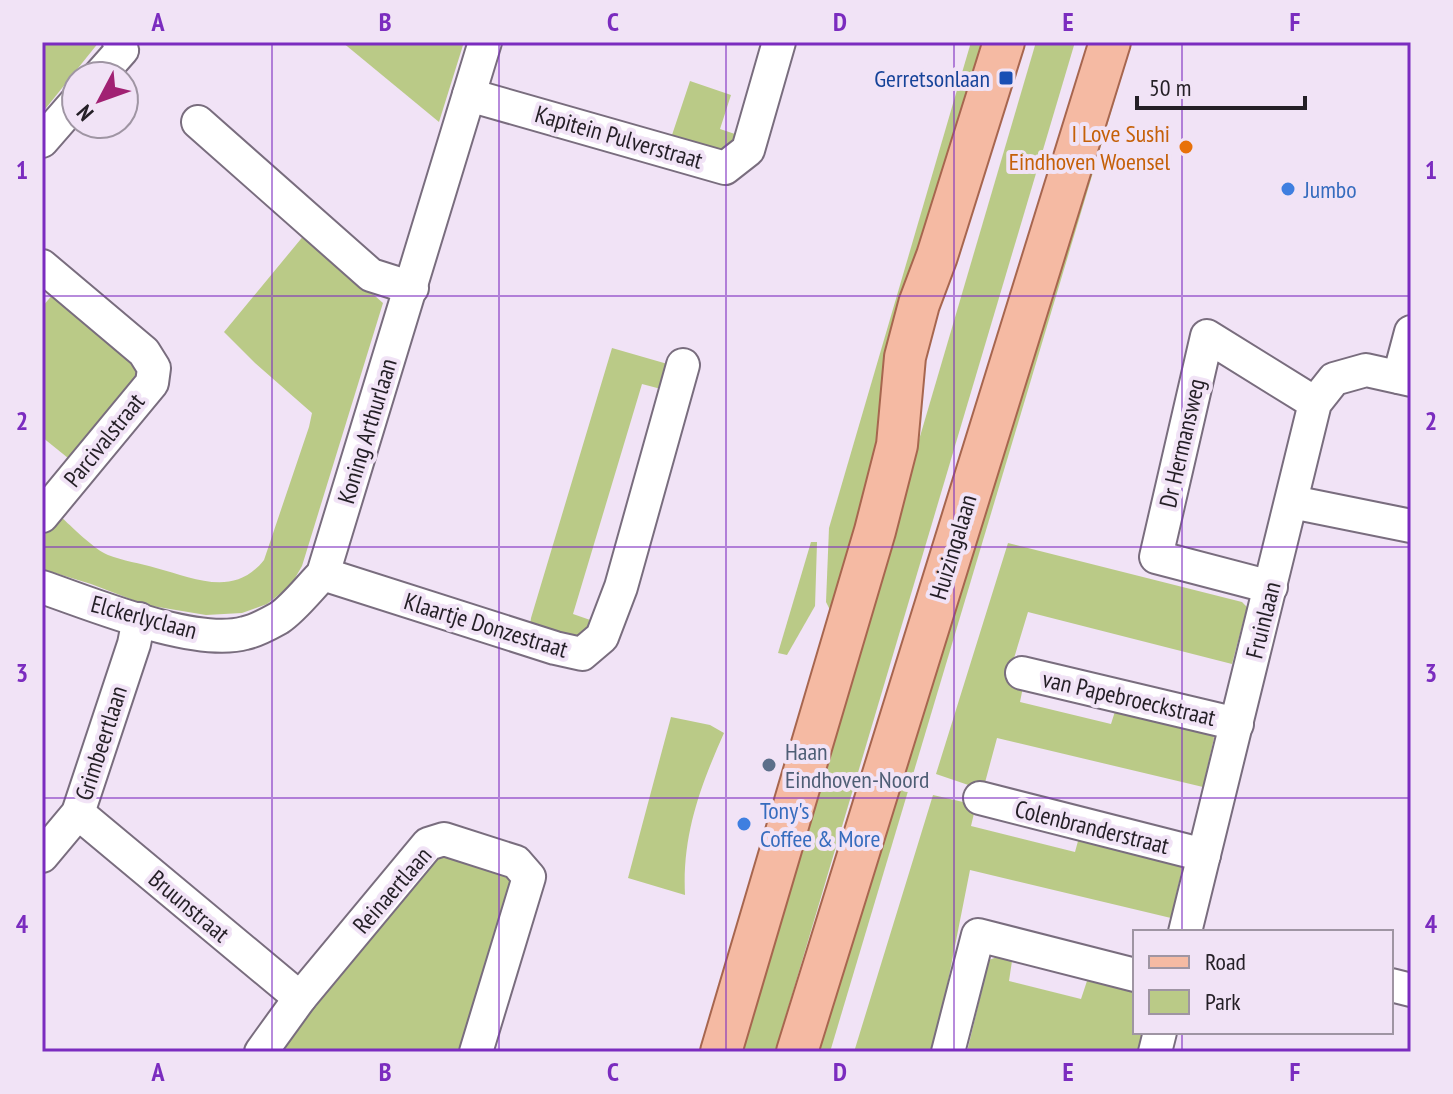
<svg xmlns="http://www.w3.org/2000/svg" width="1453" height="1094" font-family="'PT Sans Narrow',sans-serif">
<style>
.green{fill:#baca87}
.lines{fill:none;stroke-linecap:round;stroke-linejoin:round}
.minor-casing{stroke:#796d7e;stroke-width:36}
.major-casing{stroke:#a7664f;stroke-width:44}
.minor{stroke:#fff;stroke-width:32}
.major{stroke:#f5baa3;stroke-width:40}
.grid{fill:none;stroke:#7b2cbf;stroke-width:2;stroke-opacity:0.55}
.transit-dot{fill:#1a4fb4;stroke:#f1e3f6;stroke-width:3}
.food-dot{fill:#e8710a;stroke:#f1e3f6;stroke-width:3}
.shop-dot{fill:#3f7fe0;stroke:#f1e3f6;stroke-width:3}
.service-dot{fill:#5c6f8a;stroke:#f1e3f6;stroke-width:3}
.labels{text-anchor:middle;dominant-baseline:central;stroke-width:8;stroke-linejoin:round;paint-order:stroke}
.transit-label{font-size:24px;fill:#164399;stroke:#f1e3f6;text-anchor:end}
.food-label{font-size:24px;fill:#c56008;stroke:#f1e3f6;text-anchor:end}
.street-label{font-size:24px;fill:#241f26;stroke:#f1e3f6}
.shop-label{font-size:24px;fill:#366cbe;stroke:#f1e3f6;text-anchor:start}
.service-label{font-size:24px;fill:#4e5e75;stroke:#f1e3f6;text-anchor:start}
.neatline{fill:none;stroke:#7b2cbf;stroke-width:3}
.grid-label{font-size:26px;text-anchor:middle;font-weight:bold;fill:#7b2cbf}
</style>
<rect width="100%" height="100%" fill="#f1e3f6"/>
<!-- green -->
<g class="green">
<polygon points="42,42 99,42 42,113"/>
<polygon points="342,42 464,42 439,122"/>
<polygon points="971,42 987,42 866,520 830,610 826,602 829,528"/>
<polygon points="1036,42 1075,42 775,1052 739,1052"/>
<polygon points="1127,42 1132,42 830,1052 806,1052"/>
<polygon points="690,81 731,95 720,129 738,135 733,150 722,156 673,139 672,135"/>
<path d="M305 234 383 303 302 566 291 585 267 604 242 613 206 615 146 605 91 584 42 569V537L60 516C71 526 95 550 108 555 123 561 140 563 156 568 194 578 234 598 264 560L309 427 312 413 255 363 224 332Z"/>
<polygon points="54,293 144,368 68,458 42,437 42,307"/>
<polygon points="612,348 671,365 661,389 642,384 573,614 596,622 573,641 530,625 531,618"/>
<polygon points="811,542 817,542 815,606 787,655 778,653"/>
<polygon points="1008,543 1242,602 1247,607 1232,664 1028,612 1008,678 1024,682 1020,702 1111,724 1117,705 1210,727 1214,738 1203,787 997,738 983,790 936,774"/>
<path d="M671 717 710 725 724 733C700 787 682 835 685 895L628 878Z"/>
<polygon points="933,795 976,805 971,826 1075,852 1081,830 1185,855 1171,918 970,870 934,1052 854,1052"/>
<polygon points="429,848 521,878 467,1052 266,1052"/>
<polygon points="997,957 1012,961 1009,981 1081,999 1087,981 1092,976 1135,986 1135,1032 1144,1032 1139,1052 967,1052 989,960"/>
</g>
<g class="lines">
<!-- minor casing -->
<g class="minor-casing">
<g id="minor">
<polyline points="99,76 122,50 119,42"/>
<polyline points="469,95 725,168 748,150 779,42"/>
<polyline points="198,122 371,275 412,288"/>
<polyline points="42,141 76,102"/>
<polyline points="42,266 144,352 154,368 152,383 42,516"/>
<polyline points="1399,377 1411,332"/>
<polyline points="1292,502 1411,526"/>
<polyline points="323,574 555,648 582,654 602,637 621,587 683,365"/>
<path d="M42 587C92 604 195 647 245 633 256 631 270 623 279 618 294 608 310 587 323 574L485 42"/>
<polyline points="1271,587 1156,557 1207,336 1315,403"/>
<polyline points="1022,673 1237,724"/>
<polyline points="980,798 1204,855"/>
<polyline points="78,813 300,998"/>
<polyline points="42,856 78,813 134,644 139,619"/>
<polyline points="1185,932 1315,403 1334,379 1366,370 1411,380"/>
<polyline points="1391,985 1411,990"/>
<polyline points="261,1052 300,998 428,844 444,839 516,862 529,877 476,1052"/>
<polyline points="948,1052 978,935 1135,975"/>
<polyline points="1155,1052 1160,1032"/>
</g>
</g>
<!-- major casing -->
<g class="major-casing">
<g id="major">
<polyline points="721,1052 875,531 897,445 905,357 919,304 937,256 1004,42"/>
<polyline points="797,1052 1110,42"/>
</g>
</g>
<!-- minor -->
<use href="#minor" class="minor"/>
<!-- major -->
<use href="#major" class="major"/>
</g>
<!-- grid -->
<path class="grid" d="M272 42V1052M499 42V1052M726 42V1052M954 42V1052M1182 42V932M42 296H1411M42 547H1411M42 798H1411M1182 1032V1052"/>
<!-- markers -->
<rect class="transit-dot" x="998" y="70" width="16" height="16" rx="4"/>
<circle class="food-dot" cx="1186" cy="147" r="8"/>
<g class="shop-dot">
<circle cx="1288" cy="189" r="8"/>
<circle cx="744" cy="824" r="8"/>
</g>
<circle class="service-dot" cx="769" cy="765" r="8"/>
<g class="labels">
<!-- transit labels -->
<g class="transit-label">
<text x="990" y="78">Gerretsonlaan</text>
</g>
<!-- food labels -->
<g class="food-label">
<text x="1170" y="133">I Love Sushi<tspan x="1170" dy="28">Eindhoven Woensel</tspan></text>
</g>
<!-- street labels -->
<g class="street-label">
<text transform="translate(619 137) rotate(16)">Kapitein Pulverstraat</text>
<text transform="translate(367 431) rotate(-73)">Koning Arthurlaan</text>
<text transform="translate(104 440) rotate(-51)">Parcivalstraat</text>
<text transform="translate(1182 443) rotate(-77)">Dr Hermansweg</text>
<text transform="translate(953 547) rotate(-73)">Huizingalaan</text>
<text transform="translate(144 617) rotate(15)">Elckerlyclaan</text>
<text transform="translate(1263 620) rotate(-76)">Fruinlaan</text>
<text transform="translate(486 625) rotate(17)">Klaartje Donzestraat</text>
<text transform="translate(1129 698) rotate(13)">van Papebroeckstraat</text>
<text transform="translate(101 743) rotate(-72)">Grimbeertlaan</text>
<text transform="translate(1092 827) rotate(14)">Colenbranderstraat</text>
<text transform="translate(392 890) rotate(-49)">Reinaertlaan</text>
<text transform="translate(189 906) rotate(40)">Bruunstraat</text>
</g>
<!-- shop labels -->
<g class="shop-label">
<text x="1304" y="189">Jumbo</text>
<text x="760" y="810">Tony's<tspan x="760" dy="28">Coffee &amp; More</tspan></text>
</g>
<!-- service labels -->
<g class="service-label">
<text x="785" y="751">Haan<tspan x="785" dy="28">Eindhoven-Noord</tspan></text>
</g>
</g>
<!-- border -->
<rect width="1453" height="1094" fill="none" stroke="#f1e3f6" stroke-width="88"/>
<!-- legend -->
<rect x="1133" y="930" width="260" height="104" fill="#f1e3f6" stroke="#9f95a3" stroke-width="2"/>
<rect x="1149" y="956" width="40" height="12" fill="#f5baa3" stroke="#9f95a3" stroke-width="2"/>
<text x="1205" y="970" font-size="24" fill="#241f26">Road</text>
<rect x="1149" y="990" width="40" height="24" fill="#baca87" stroke="#9f95a3" stroke-width="2"/>
<text x="1205" y="1010" font-size="24" fill="#241f26">Park</text>
<!-- north arrow -->
<g transform="translate(100 100) rotate(229)"><circle r="38" fill="#f1e3f6" stroke="#9f95a3" stroke-width="2"/>
<path d="M0-6L14 30L0 20L-14 30Z" fill="#a12173"/>
<text y="-12" font-size="22" font-weight="bold" text-anchor="middle" fill="#241f26">N</text>
</g>
<!-- scale -->
<path d="M1137 96v12h168v-12" fill="none" stroke="#241f26" stroke-width="4"/>
<text x="1149" y="96" font-size="24" fill="#241f26" stroke="#f1e3f6" stroke-width="6" paint-order="stroke">50 m</text>
<rect x="44" y="44" width="1365" height="1006" class="neatline"/>
<g class="grid-label">
<text x="158" y="31">A</text>
<text x="385" y="31">B</text>
<text x="613" y="31">C</text>
<text x="840" y="31">D</text>
<text x="1068" y="31">E</text>
<text x="1295" y="31">F</text>
<text x="22" y="179">1</text>
<text x="1431" y="179">1</text>
<text x="22" y="430">2</text>
<text x="1431" y="430">2</text>
<text x="22" y="682">3</text>
<text x="1431" y="682">3</text>
<text x="22" y="933">4</text>
<text x="1431" y="933">4</text>
<text x="158" y="1081">A</text>
<text x="385" y="1081">B</text>
<text x="613" y="1081">C</text>
<text x="840" y="1081">D</text>
<text x="1068" y="1081">E</text>
<text x="1295" y="1081">F</text>
</g>
</svg>
